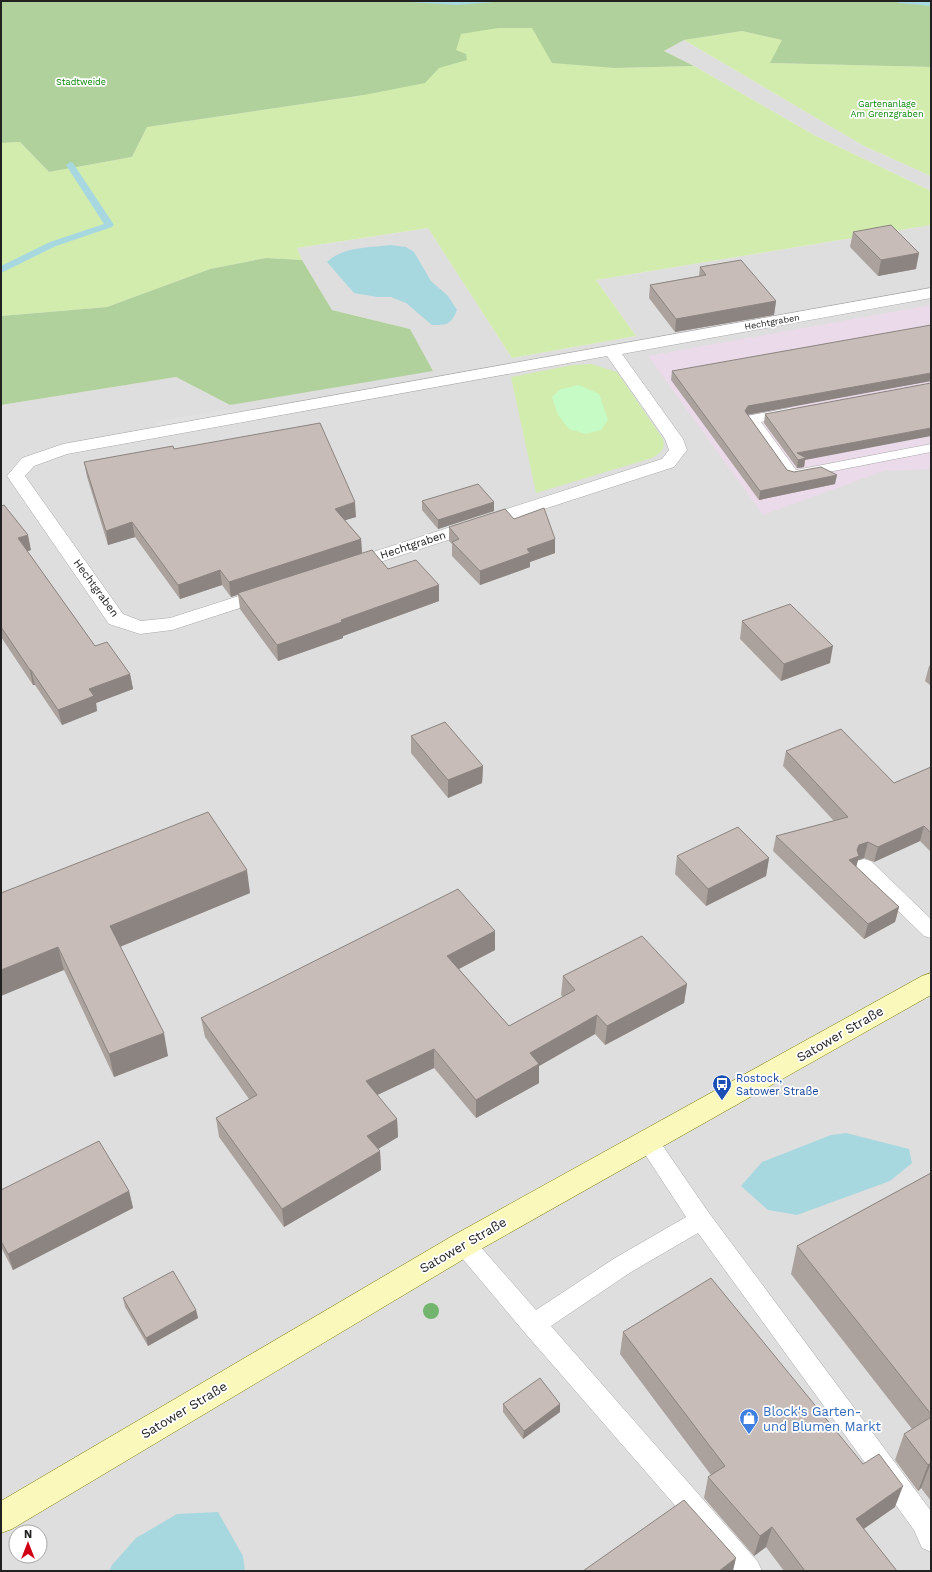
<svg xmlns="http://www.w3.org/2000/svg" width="932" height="1572" font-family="'Work Sans',sans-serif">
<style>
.residential{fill:#dfdede;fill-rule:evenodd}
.industrial{fill:#ebdae9}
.grass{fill:#d2ecae}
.forest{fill:#b1d19c}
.park{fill:#c6fbc6}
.parking{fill:#e1e1e1}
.water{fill:#a8d8df}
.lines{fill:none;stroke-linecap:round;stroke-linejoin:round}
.stream{fill:#a8d8df;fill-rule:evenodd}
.lane-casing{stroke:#a8a8a8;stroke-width:1}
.street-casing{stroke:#a8a8a8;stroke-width:1}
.secondary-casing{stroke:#7c7d03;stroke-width:1}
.lane{fill:#fff;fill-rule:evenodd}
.street{fill:#fff;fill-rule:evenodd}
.secondary{fill:#fbf8bc;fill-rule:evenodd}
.tree{fill:#73b46e}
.wall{fill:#aba29d}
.shaded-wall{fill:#8b8480}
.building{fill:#c7bcb7;stroke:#8b8480}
.labels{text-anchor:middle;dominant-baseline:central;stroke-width:3.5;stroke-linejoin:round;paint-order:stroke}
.far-park-label{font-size:9px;fill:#0b850a;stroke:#fff}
.far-street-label{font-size:9px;fill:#212121;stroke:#fff}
.street-label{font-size:11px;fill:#212121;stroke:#fff}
.transit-label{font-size:11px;fill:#164399;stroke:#fff;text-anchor:start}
.near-street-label{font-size:13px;fill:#212121;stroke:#fff}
.near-shop-label{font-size:13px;fill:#366cbe;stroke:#fff;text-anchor:start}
</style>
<rect width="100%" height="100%" fill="#f2ede8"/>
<!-- residential -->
<g class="residential">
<polygon points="684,40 864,146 931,176 931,191 814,135 694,66 664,51"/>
<path d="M931 225V1571H1V405L176 377 230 405 410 329 332 310 302 260 297 248 428 228 512 358 636 336 596 280ZM16 1532H40V1556H16Z"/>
</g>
<!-- industrial -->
<polygon class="industrial" points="931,305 931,469 884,471 763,515 648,356"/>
<!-- grass -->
<g class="grass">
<polygon points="508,1 615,68 694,66 814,135 931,191 931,225 596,280 636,336 512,358 428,228 297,248 302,260 266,258 210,269 107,307 1,316 1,143 20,142 49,172 132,157 147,127 364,95 437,4"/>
<polygon points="742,31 783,40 771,63 931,67 931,176 864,146 684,40"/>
<path d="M591 364 617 372 663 439C666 450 660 453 652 458L536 493 511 377 573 365Z"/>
</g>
<!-- forest -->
<g class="forest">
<polygon points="1,1 931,1 931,67 770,63 782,40 742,31 684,40 664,51 694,66 615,68 552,63 532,28 498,28 461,34 456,50 466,54 467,60 439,68 425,83 364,95 147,127 132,157 49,172 20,142 1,143"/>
<polygon points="266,258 302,260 332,310 410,329 433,371 230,405 176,377 1,405 1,316 107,307 210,269"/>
</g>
<!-- park -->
<polygon class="park" points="579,385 599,394 608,420 601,430 586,434 569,429 558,415 552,397 561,389"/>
<!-- parking -->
<polygon class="parking" points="227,409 242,417 150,433 158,421"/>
<!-- water -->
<g class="water">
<polygon points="392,1 508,1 457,5"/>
<path d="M391 245 406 247 414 252 431 281 448 296 457 310C451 325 447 325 432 325L406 303 391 297H377L354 293 327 262C344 246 369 248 391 245Z"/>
<polygon points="846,1133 909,1149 912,1163 890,1181 797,1215 768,1210 741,1186 762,1162 831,1135"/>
<polygon points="218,1512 243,1556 245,1571 109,1571 112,1565 136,1538 177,1514"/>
</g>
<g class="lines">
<!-- stream -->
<g class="stream">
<polygon points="895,1 931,2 931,6 899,3"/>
<polygon points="70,162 73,163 114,225 112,227 56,246 1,273 1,266 50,242 104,224 66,165"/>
</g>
<!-- lane casing -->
<g class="lane-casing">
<g id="lane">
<polygon points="789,408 794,409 796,412 794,415 761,422 796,470 931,444 931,452 792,479 787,478 745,419 747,416"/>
<polygon points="864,859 871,861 931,919 931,938 924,936 857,871 855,866 857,861"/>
<polygon points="648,1133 656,1136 709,1213 931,1511 931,1552 922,1548 914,1530 698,1233 631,1272 551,1326 758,1562 762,1571 732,1571 525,1333 456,1251 453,1244 456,1237 464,1234 472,1237 536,1310 615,1258 686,1217 637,1142 640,1136"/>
</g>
</g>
<!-- street casing -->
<g class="street-casing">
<polygon id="street" points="931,288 931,298 622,354 683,439 687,450 674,467 349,572 342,570 339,566 342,562 662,459 669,450 665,439 607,356 67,454 34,466 25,476 123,614 141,621 170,618 267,587 274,589 277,593 274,597 172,630 140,634 109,624 7,476 22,458 63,444"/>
</g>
<!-- secondary casing -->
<g class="secondary-casing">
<polygon id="secondary" points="931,973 931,995 474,1253 12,1529 1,1533 1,1501 454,1235 922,976"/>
</g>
<!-- lane -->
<use href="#lane" class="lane"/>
<!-- street -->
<use href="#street" class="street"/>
<!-- secondary -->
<use href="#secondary" class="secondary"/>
</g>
<!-- trees -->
<circle class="tree" cx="431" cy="1311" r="8"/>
<!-- wall -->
<g class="wall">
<polygon points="853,232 916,269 878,276 850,247"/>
<polygon points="700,267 776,301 774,315 675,332 649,298 650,285 699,276"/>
<polygon points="672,371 931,381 747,414 787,470 835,484 759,500 671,380"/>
<polygon points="765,414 805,460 804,467 797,468 764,423"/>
<polygon points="174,449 356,517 345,520 361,539 362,553 388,569 439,585 439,601 343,636 343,638 278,661 240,609 238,594 231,597 222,585 180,599 135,537 108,545 87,477 84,462"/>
<polygon points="422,501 494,502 494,511 438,529 422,510"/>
<polygon points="1,506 31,550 27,551 95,646 130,674 133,689 96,703 97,711 62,725 35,685 33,685 1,637"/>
<polygon points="514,519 555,553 530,562 530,567 480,585 452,556 452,544 449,541 449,527"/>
<polygon points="742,621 830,663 781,681 740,639"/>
<polygon points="931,665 931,686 925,681 929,666"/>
<polygon points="411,736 483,766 482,783 448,798 411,753"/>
<polygon points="786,751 894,783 931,767 931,852 920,841 874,862 864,858 858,860 856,867 899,907 895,922 864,939 773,851 776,836 834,821 783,766"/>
<polygon points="677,856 769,858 766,876 706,906 675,874"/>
<polygon points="1,893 250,893 120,946 168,1056 114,1077 64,970"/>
<polygon points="495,931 495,950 459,969 509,1026 563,997 561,995 563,976 687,984 684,1003 605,1045 595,1034 539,1066 539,1083 476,1118 434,1068 377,1095 397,1119 398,1137 378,1149 380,1151 381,1170 284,1227 219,1137 216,1118 249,1099 205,1037 201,1018"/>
<polygon points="931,1173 931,1501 921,1488 918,1491 895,1460 904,1434 912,1429 791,1274 797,1246"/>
<polygon points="1,1190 129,1191 133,1208 13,1270 1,1247"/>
<polygon points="123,1298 196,1310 198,1318 148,1346 125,1307"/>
<polygon points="623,1332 863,1464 895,1507 863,1529 897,1571 784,1571 766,1547 754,1556 704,1498 708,1477 711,1475 620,1354"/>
<polygon points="503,1404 560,1404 560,1412 523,1439 503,1412"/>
</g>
<!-- shaded-wall -->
<g class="shaded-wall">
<polygon points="919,253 916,269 878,276 881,260"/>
<polygon points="776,301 774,315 675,332 676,319"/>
<polygon points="931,373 931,381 747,415 745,411 748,406"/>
<polygon points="931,428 931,436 805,460 804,467 797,468 798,460 797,453"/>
<polygon points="837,475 835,484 759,500 760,491"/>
<polygon points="355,502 356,517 336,523 335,509"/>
<polygon points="494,502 494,511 438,529 438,520"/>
<polygon points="132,522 135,537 108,545 106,531"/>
<polygon points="28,535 31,550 21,553 18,538"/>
<polygon points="361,539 362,554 231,597 229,582"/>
<polygon points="555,539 555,553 530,562 530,567 480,585 480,571 527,549"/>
<polygon points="220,570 222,585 180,599 178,585"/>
<polygon points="439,585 439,601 343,636 343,638 278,661 277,645 341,620"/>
<polygon points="833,646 830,663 781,681 784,664"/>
<polygon points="30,670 31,670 35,685 33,685"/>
<polygon points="130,674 133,689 96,703 97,711 62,725 58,710 89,689"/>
<polygon points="483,766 482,783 448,798 448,780"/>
<polygon points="924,826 920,841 874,862 878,847"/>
<polygon points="868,842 864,858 858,860 855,871 849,860 859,845"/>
<polygon points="769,858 766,876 706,906 708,889"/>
<polygon points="247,870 250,893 115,949 110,926"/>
<polygon points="899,907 895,922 864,939 868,924"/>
<polygon points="495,931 495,950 447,975 447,956"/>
<polygon points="58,947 64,970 1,996 1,970"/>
<polygon points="687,984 684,1003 605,1045 607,1026"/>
<polygon points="597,1015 595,1034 539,1066 539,1083 476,1118 476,1100 530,1053"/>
<polygon points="164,1033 168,1056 114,1077 109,1054"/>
<polygon points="434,1049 434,1068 367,1100 366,1081"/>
<polygon points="397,1119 398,1137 368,1155 367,1136"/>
<polygon points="380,1151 381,1170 284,1227 282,1209"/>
<polygon points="129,1191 133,1208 13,1270 8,1254"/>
<polygon points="196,1310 198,1318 148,1346 146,1338"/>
<polygon points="560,1404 560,1412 523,1439 524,1431"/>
<polygon points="931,1463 921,1488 918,1491 928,1465"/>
<polygon points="903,1486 895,1507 848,1540 856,1519"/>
<polygon points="772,1527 766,1547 754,1556 760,1536"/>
<polygon points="736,1558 733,1571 719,1571"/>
</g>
<!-- building -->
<g class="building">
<polygon points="891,225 919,253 881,260 853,232"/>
<polygon points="741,260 776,301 676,319 650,285 706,275 700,267"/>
<polygon points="931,325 931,373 748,406 745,411 787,470 794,472 821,467 837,475 760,491 672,371"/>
<polygon points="931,383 931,428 797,453 806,458 798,460 765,414"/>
<polygon points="320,423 355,502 335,509 361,539 229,582 220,570 178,585 132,522 106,531 84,462 173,446 174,449"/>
<polygon points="478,484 494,502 438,520 422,501"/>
<polygon points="4,505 28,535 18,538 95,646 107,642 130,674 89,689 94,696 58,710 31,670 30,670 1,627 1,506"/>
<polygon points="544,508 555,539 527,549 530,553 480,571 452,542 459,539 449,527 505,509 514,519"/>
<polygon points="372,550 388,569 416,560 439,585 341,620 342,622 277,645 238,593"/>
<polygon points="790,604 833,646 784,664 742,621"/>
<polygon points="445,722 483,766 448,780 411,736"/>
<polygon points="841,729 894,783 931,767 931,833 924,826 878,847 868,842 859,845 857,850 859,856 849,860 899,907 868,924 776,836 848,817 786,751"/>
<polygon points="208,812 247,870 110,926 164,1033 109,1054 58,947 1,970 1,893"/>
<polygon points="738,827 769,858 708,889 677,856"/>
<polygon points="458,889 495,931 447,956 509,1026 575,990 563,976 642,936 687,984 607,1026 597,1015 530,1053 539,1064 476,1100 434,1049 366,1081 397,1119 367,1136 380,1151 282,1209 216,1118 257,1095 201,1018"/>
<polygon points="99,1141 129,1191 8,1254 1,1241 1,1190"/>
<polygon points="931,1173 931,1414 797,1246"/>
<polygon points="173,1271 196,1310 146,1338 123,1298"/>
<polygon points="711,1278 863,1464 879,1454 903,1486 856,1519 897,1571 805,1571 772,1527 760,1536 708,1477 725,1466 623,1332"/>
<polygon points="540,1378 560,1404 524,1431 503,1404"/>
<polygon points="931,1417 931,1463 928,1465 904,1434"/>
<polygon points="684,1500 736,1558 719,1571 583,1571"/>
</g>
<!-- icons -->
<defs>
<g id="bus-pin" transform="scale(1)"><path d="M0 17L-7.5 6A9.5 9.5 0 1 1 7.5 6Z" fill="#1a4fb4" stroke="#fff"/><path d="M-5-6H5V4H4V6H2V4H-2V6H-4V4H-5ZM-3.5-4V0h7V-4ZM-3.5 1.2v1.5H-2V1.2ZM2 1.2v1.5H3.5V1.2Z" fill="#fff"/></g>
<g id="shop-pin" transform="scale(1)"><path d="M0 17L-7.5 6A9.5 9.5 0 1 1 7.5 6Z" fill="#3f7fe0" stroke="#fff"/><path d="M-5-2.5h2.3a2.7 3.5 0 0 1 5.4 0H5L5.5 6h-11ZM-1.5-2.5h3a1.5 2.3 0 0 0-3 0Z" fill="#fff"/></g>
</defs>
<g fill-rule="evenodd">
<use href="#bus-pin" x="722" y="1084"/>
<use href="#shop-pin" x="749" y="1418"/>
</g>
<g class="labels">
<!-- far-park labels -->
<g class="far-park-label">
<text x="81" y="82">Stadtweide</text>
<text x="887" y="104">Gartenanlage<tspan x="887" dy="10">Am Grenzgraben</tspan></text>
</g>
<!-- far-street labels -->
<g class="far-street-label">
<text transform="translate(772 322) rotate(-10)">Hechtgraben</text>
</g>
<!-- street labels -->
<g class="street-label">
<text transform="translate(413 545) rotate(-18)">Hechtgraben</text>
<text transform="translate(96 588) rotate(54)">Hechtgraben</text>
</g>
<!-- transit labels -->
<g class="transit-label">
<text x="736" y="1078">Rostock,<tspan x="736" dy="13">Satower Straße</tspan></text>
</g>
<!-- near-street labels -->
<g class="near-street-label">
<text transform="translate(840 1034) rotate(-30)">Satower Straße</text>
<text transform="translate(463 1245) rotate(-30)">Satower Straße</text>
<text transform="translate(184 1410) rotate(-31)">Satower Straße</text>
</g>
<!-- near-shop labels -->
<g class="near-shop-label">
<text x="763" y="1411">Block's Garten-<tspan x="763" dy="15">und Blumen Markt</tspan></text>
</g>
</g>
<!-- border -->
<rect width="932" height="1572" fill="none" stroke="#212121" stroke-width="4"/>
<!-- north arrow -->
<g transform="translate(28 1544)"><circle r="19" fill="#ffffff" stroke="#a6a6a6"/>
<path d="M0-3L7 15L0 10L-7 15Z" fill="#d20014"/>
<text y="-6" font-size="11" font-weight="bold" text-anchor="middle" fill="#212121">N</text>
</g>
</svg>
